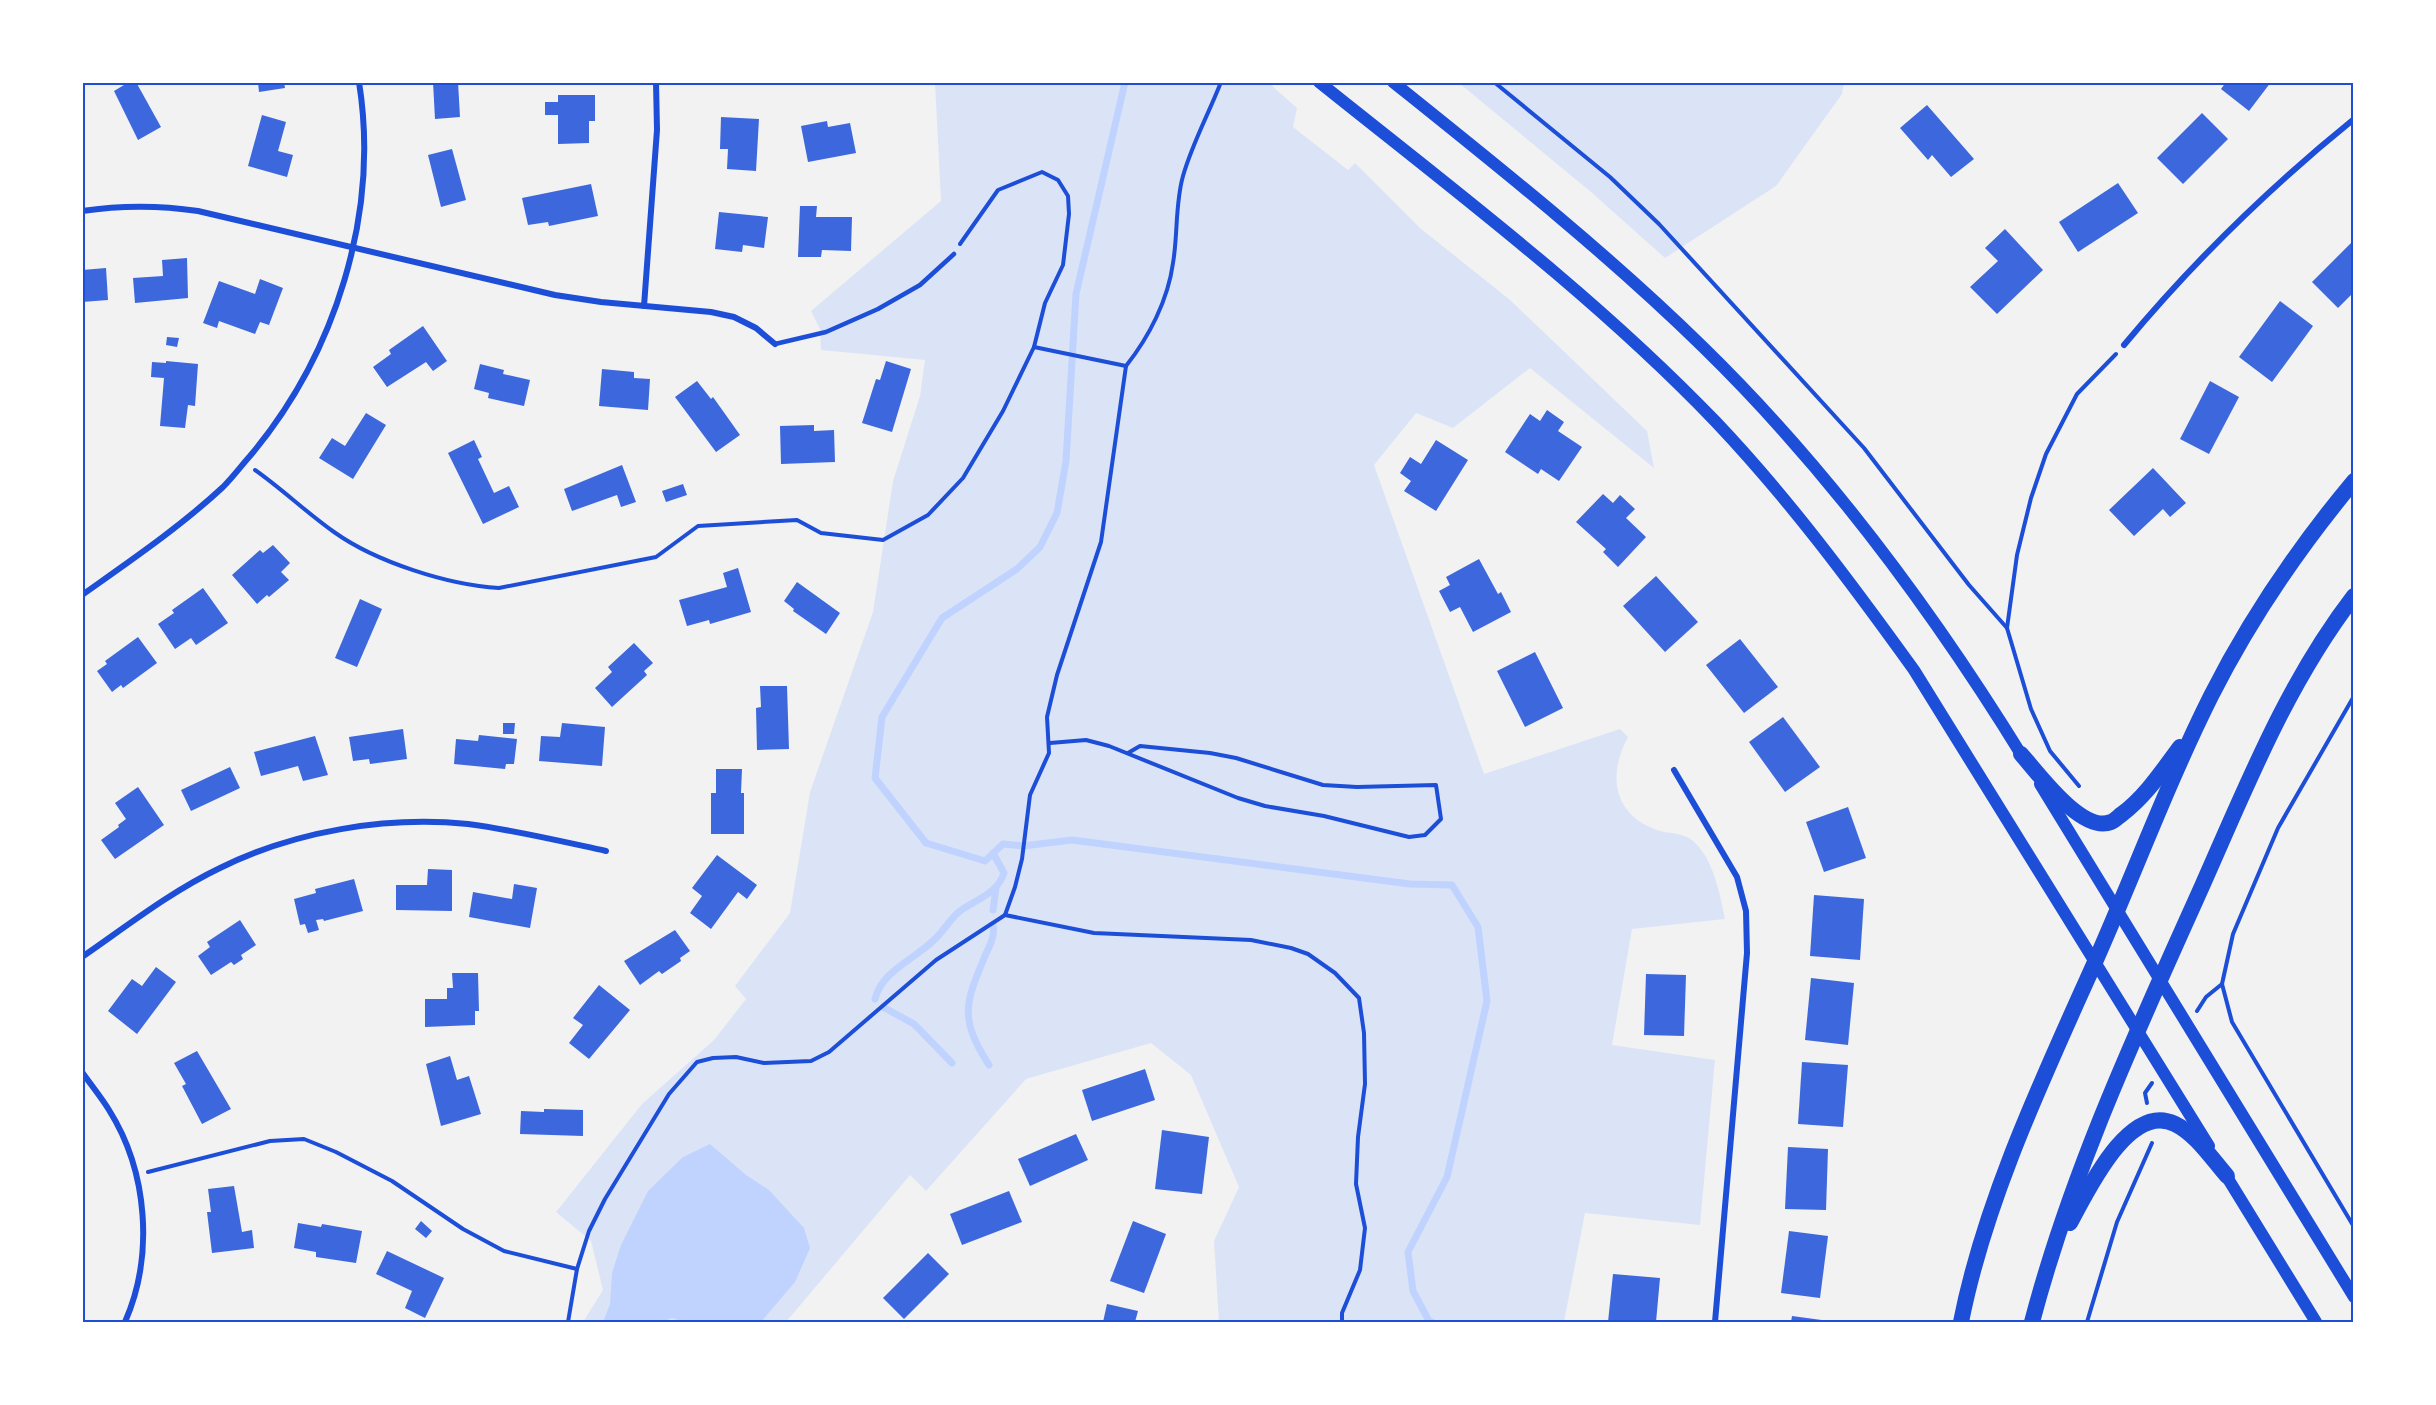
<svg xmlns="http://www.w3.org/2000/svg" width="2436" height="1405" font-family="Overpass,sans-serif">
<style>
.green{fill:#dbe4f7}
.water{fill:#bfd3fe}
.lines{fill:none;stroke-linecap:round;stroke-linejoin:round}
.stream{stroke:#bfd3fe;stroke-width:7}
.building{fill:#3d67dc}
.path{stroke:#1d4ed8;stroke-width:4}
.service{stroke:#1d4ed8;stroke-width:4.5}
.minor{stroke:#1d4ed8;stroke-width:6}
.secondary{stroke:#1d4ed8;stroke-width:12}
.trunk{stroke:#1d4ed8;stroke-width:16}
.neatline{fill:none;stroke:#1d4ed8;stroke-width:2}
</style>
<rect width="100%" height="100%" fill="#f2f2f2"/>
<!-- green -->
<g class="green">
<path d="M935 83H1269L1297 108 1293 127 1348 170 1355 163 1420 228 1509 299 1647 431 1654 468 1530 368 1453 428 1416 413 1374 465 1484 774 1620 729 1628 737C1608 774 1612 814 1657 830 1668 834 1682 832 1692 840 1713 857 1720 894 1725 919L1632 929 1612 1045 1715 1060 1700 1225 1585 1213 1564 1322H1219L1214 1241 1239 1187 1191 1075 1151 1043 1026 1079 926 1191 910 1175 786 1322H583L603 1290 591 1241 556 1212 642 1104 714 1040 746 999 735 986 790 913 810 792 873 612 893 481 920 396 925 360 821 350 820 329 811 311 941 201Z"/>
<polygon points="1459,83 1844,83 1842,94 1776,186 1665,258 1591,192"/>
</g>
<!-- water -->
<polygon class="water" points="710,1144 746,1175 769,1190 804,1228 810,1248 795,1282 761,1322 685,1322 672,1318 661,1322 603,1322 610,1304 612,1273 621,1245 648,1191 683,1157"/>
<g class="lines">
<!-- stream -->
<g class="stream">
<polyline points="1125,82 1076,294 1066,461 1057,513 1040,547 1017,569 942,618 882,717 875,778 926,843 985,861 1003,844 1023,846 1072,840 1410,884 1452,885 1478,927 1487,1001 1447,1177 1408,1252 1413,1291 1429,1321 1432,1322"/>
<polyline points="993,910 996,888"/>
<path d="M875 999C882 970 916 959 936 938 944 930 951 918 960 911 977 899 997 894 1004 873L993 853"/>
<polyline points="883,1007 914,1024 952,1063"/>
<path d="M989 1065C959 1018 965 1004 985 956 990 945 995 937 993 925"/>
</g>
</g>
<!-- building -->
<g class="building">
<polygon points="129,82 136,82 161,127 138,140 114,91"/>
<polygon points="258,82 284,82 285,88 259,92"/>
<polygon points="433,82 458,82 460,117 435,119"/>
<polygon points="2226,82 2271,82 2249,111 2221,89"/>
<polygon points="558,95 595,95 595,121 589,121 589,143 558,144 558,115 545,115 545,102 558,102"/>
<polygon points="1927,105 1974,159 1951,177 1932,155 1928,160 1900,128"/>
<polygon points="2202,113 2228,139 2183,184 2157,158"/>
<polygon points="262,115 286,122 278,151 293,155 287,177 248,166"/>
<polygon points="721,117 759,119 756,171 727,169 728,149 720,149"/>
<polygon points="827,121 828,127 850,123 856,153 808,162 801,126"/>
<polygon points="452,149 466,200 441,207 428,155"/>
<polygon points="2118,183 2138,213 2078,252 2059,222"/>
<polygon points="591,184 598,216 549,226 548,222 528,225 522,198"/>
<polygon points="800,206 817,206 816,217 852,217 851,251 822,250 821,257 798,257"/>
<polygon points="719,212 768,217 764,248 743,245 742,252 715,249"/>
<polygon points="2005,229 2043,270 1997,314 1970,287 1998,261 1985,248"/>
<polygon points="2354,240 2354,292 2338,308 2312,282"/>
<polygon points="187,258 188,298 135,303 133,278 163,276 162,260"/>
<polygon points="106,268 108,300 82,302 82,270"/>
<polygon points="260,279 283,288 269,325 260,322 255,334 219,321 217,328 203,323 219,281 255,294"/>
<polygon points="2280,301 2313,326 2272,382 2239,357"/>
<polygon points="423,326 447,361 433,371 426,362 387,387 373,367 391,354 389,350"/>
<polygon points="167,337 179,338 177,347 166,345"/>
<polygon points="166,361 198,364 195,406 188,405 185,428 160,426 164,378 151,377 152,362 166,363"/>
<polygon points="886,361 911,369 892,432 862,423 876,379 880,380"/>
<polygon points="480,364 504,370 503,374 530,380 524,406 488,398 489,393 474,389"/>
<polygon points="602,369 634,372 634,378 650,379 648,410 599,406"/>
<polygon points="697,381 711,399 713,397 740,435 716,452 675,397"/>
<polygon points="2210,381 2239,397 2209,454 2180,439"/>
<polygon points="1547,410 1564,422 1558,431 1582,447 1559,481 1541,469 1538,474 1505,452 1530,414 1540,421"/>
<polygon points="366,413 386,425 353,479 319,458 332,438 345,446"/>
<polygon points="814,425 814,431 834,430 835,462 781,464 780,426"/>
<polygon points="474,440 482,457 478,459 494,493 509,486 519,507 483,524 448,453"/>
<polygon points="1436,440 1468,460 1436,511 1404,491 1411,481 1400,473 1410,457 1421,464"/>
<polygon points="622,465 636,502 621,507 617,495 572,511 564,489"/>
<polygon points="2153,468 2186,503 2170,517 2163,509 2134,536 2109,510"/>
<polygon points="683,484 687,495 666,502 662,491"/>
<polygon points="1603,494 1613,503 1620,495 1635,509 1626,518 1646,537 1618,567 1603,552 1606,549 1576,522"/>
<polygon points="273,545 290,563 281,572 289,580 269,597 267,595 257,604 232,575 260,550 263,553"/>
<polygon points="1479,559 1498,594 1501,592 1511,612 1473,632 1460,607 1450,612 1439,591 1450,585 1446,577"/>
<polygon points="738,568 751,612 710,624 709,620 687,626 679,600 727,587 723,573"/>
<polygon points="1656,576 1698,622 1665,652 1623,606"/>
<polygon points="797,582 840,613 826,634 793,611 794,609 784,601"/>
<polygon points="203,588 228,623 196,645 191,638 175,649 158,624 174,613 172,610"/>
<polygon points="360,599 382,609 357,667 335,658"/>
<polygon points="138,637 157,663 123,688 121,685 112,692 97,671 107,664 105,661"/>
<polygon points="1740,639 1778,687 1744,713 1706,665"/>
<polygon points="634,643 653,663 644,671 647,675 612,707 595,688 612,672 608,667"/>
<polygon points="1535,652 1563,708 1525,727 1497,671"/>
<polygon points="760,686 787,686 789,749 757,750 756,708 761,707"/>
<polygon points="1783,717 1820,767 1785,792 1749,742"/>
<polygon points="503,723 515,723 514,734 503,734"/>
<polygon points="562,723 605,727 602,766 539,761 541,736 560,737"/>
<polygon points="403,729 407,759 370,764 369,759 353,761 349,737"/>
<polygon points="479,735 517,739 514,764 506,764 505,769 454,764 456,739 478,741"/>
<polygon points="315,736 328,775 303,781 298,766 261,776 254,752"/>
<polygon points="230,767 240,788 191,811 181,790"/>
<polygon points="716,769 742,769 741,793 744,793 744,834 711,834 711,793 716,793"/>
<polygon points="138,787 164,825 115,859 101,840 119,827 118,825 126,819 115,803"/>
<polygon points="1848,807 1866,858 1824,872 1806,822"/>
<polygon points="717,855 757,885 747,899 738,892 711,929 690,913 702,896 692,888"/>
<polygon points="428,869 452,870 452,911 396,910 396,885 427,885"/>
<polygon points="354,879 363,911 324,921 323,919 316,920 319,930 308,933 305,924 300,925 294,899 316,893 315,889"/>
<polygon points="514,884 537,888 530,928 469,917 473,892 512,899"/>
<polygon points="1814,895 1864,899 1860,960 1810,956"/>
<polygon points="240,920 256,945 241,955 243,959 234,965 231,962 211,975 198,956 210,947 207,942"/>
<polygon points="675,930 690,951 680,958 681,961 662,974 659,971 640,985 624,961"/>
<polygon points="156,967 176,982 137,1034 108,1011 132,979 142,986"/>
<polygon points="452,973 478,973 479,1011 475,1011 475,1025 425,1027 425,999 447,999 447,988 453,988"/>
<polygon points="1646,974 1686,975 1684,1036 1644,1035"/>
<polygon points="1811,978 1854,983 1848,1045 1805,1040"/>
<polygon points="599,985 630,1010 589,1059 569,1043 583,1025 573,1018"/>
<polygon points="197,1051 231,1109 202,1124 182,1086 186,1084 174,1063"/>
<polygon points="450,1056 457,1080 469,1076 481,1114 441,1126 426,1064"/>
<polygon points="1802,1062 1848,1065 1843,1127 1798,1124"/>
<polygon points="1145,1069 1155,1100 1092,1121 1082,1090"/>
<polygon points="544,1109 583,1110 583,1136 520,1134 521,1111 544,1112"/>
<polygon points="1162,1130 1209,1137 1202,1194 1155,1189"/>
<polygon points="1076,1134 1088,1160 1030,1186 1018,1159"/>
<polygon points="1788,1147 1828,1149 1826,1210 1785,1209"/>
<polygon points="234,1186 242,1232 252,1230 254,1248 212,1253 207,1212 211,1212 208,1189"/>
<polygon points="1009,1191 1022,1222 962,1245 950,1214"/>
<polygon points="421,1221 432,1231 426,1238 415,1229"/>
<polygon points="1133,1221 1166,1234 1144,1293 1110,1281"/>
<polygon points="298,1223 321,1227 322,1224 362,1231 356,1263 316,1257 316,1252 294,1248"/>
<polygon points="1789,1231 1828,1236 1820,1298 1781,1293"/>
<polygon points="387,1251 444,1278 425,1318 405,1308 412,1291 376,1274"/>
<polygon points="928,1253 949,1274 904,1319 883,1298"/>
<polygon points="1613,1274 1660,1278 1656,1322 1608,1322"/>
<polygon points="1107,1304 1138,1311 1135,1322 1103,1322"/>
<polygon points="1792,1316 1829,1321 1829,1322 1791,1322"/>
</g>
<g class="lines">
<!-- path -->
<g class="path">
<path d="M1221 82C1209 113 1192 144 1183 176 1175 204 1178 234 1173 263 1168 300 1149 337 1126 366L1101 542 1057 675 1047 717 1049 753 1030 795 1022 859 1015 887 1005 915 1094 933 1251 940 1291 948 1308 954 1335 973 1359 998 1364 1033 1365 1084 1358 1137 1356 1184 1365 1228 1360 1270 1342 1313V1322"/>
<polyline points="1494,82 1610,177 1659,224 1864,448 1969,585 2007,628 2031,709 2050,751 2079,786"/>
<polyline points="960,244 998,190 1042,172 1058,180 1068,196 1069,214 1063,265 1045,303 1034,347 1126,366"/>
<path d="M255 470C282 489 307 513 334 532 376 562 448 585 499 588L656 557 698 526 797 520 821 533 883 540 928 515 963 478 1003 411 1034 347"/>
<polyline points="2007,628 2017,555 2031,498 2046,454 2077,394 2116,354"/>
<polyline points="1050,743 1086,740 1109,746 1238,798 1265,806 1324,816 1409,837 1425,835 1441,819 1436,785 1357,787 1323,785 1236,758 1210,753 1140,746 1128,753"/>
<polyline points="2222,984 2232,1022 2354,1227"/>
<polyline points="2197,1011 2206,997 2222,984 2233,934 2278,828 2354,696"/>
<polyline points="2147,1103 2145,1093 2152,1083"/>
<polyline points="148,1172 270,1141 304,1139 336,1152 392,1181 463,1229 504,1251 577,1269"/>
<polyline points="568,1322 577,1269 589,1231 605,1199 669,1094 697,1062 713,1058 736,1057 764,1063 811,1061 829,1052 936,960 1005,915"/>
<polyline points="2087,1322 2117,1222 2152,1143"/>
</g>
<!-- service -->
<polyline class="service" points="775,344 826,332 878,309 920,285 954,254"/>
<!-- minor -->
<g class="minor">
<path d="M82 211C122 205 158 205 198 211L555 295 601 302 711 312 734 317 756 328 775 344"/>
<polyline points="644,306 657,130 656,82"/>
<path d="M2124 345C2193 262 2270 187 2354 119"/>
<path d="M82 595C130 561 180 527 223 487 233 477 241 466 250 456 335 355 380 214 359 82"/>
<polyline points="1674,770 1737,877 1746,911 1747,953 1715,1322"/>
<path d="M82 957C127 926 170 892 220 868 295 831 385 816 468 824 514 830 560 841 606 851"/>
<path d="M82 1072C91 1085 101 1097 109 1110 148 1172 154 1256 125 1322"/>
</g>
<!-- secondary -->
<g class="secondary">
<path d="M1319 82C1455 191 1595 296 1716 422 1789 499 1852 584 1914 670L2209 1146"/>
<path d="M1393 82C1499 167 1606 252 1703 347 1828 469 1933 611 2024 759"/>
<polyline points="2040,784 2354,1297"/>
<polyline points="2222,1169 2316,1322"/>
</g>
<!-- trunk -->
<g class="trunk">
<path d="M2021 754C2038 773 2082 834 2111 822 2114 821 2119 816 2122 814 2146 796 2162 771 2180 747"/>
<path d="M2070 1223C2087 1192 2129 1101 2175 1124 2196 1134 2212 1159 2227 1176"/>
<path d="M1961 1322C1985 1200 2044 1076 2095 962 2134 874 2168 782 2211 696 2250 619 2299 547 2354 481"/>
<path d="M2032 1322C2072 1170 2139 1027 2203 884 2247 785 2287 683 2354 596"/>
</g>
</g>
<!-- border -->
<rect width="2436" height="1405" fill="none" stroke="#ffffff" stroke-width="168"/>
<rect x="84" y="84" width="2268" height="1237" class="neatline"/>
</svg>
